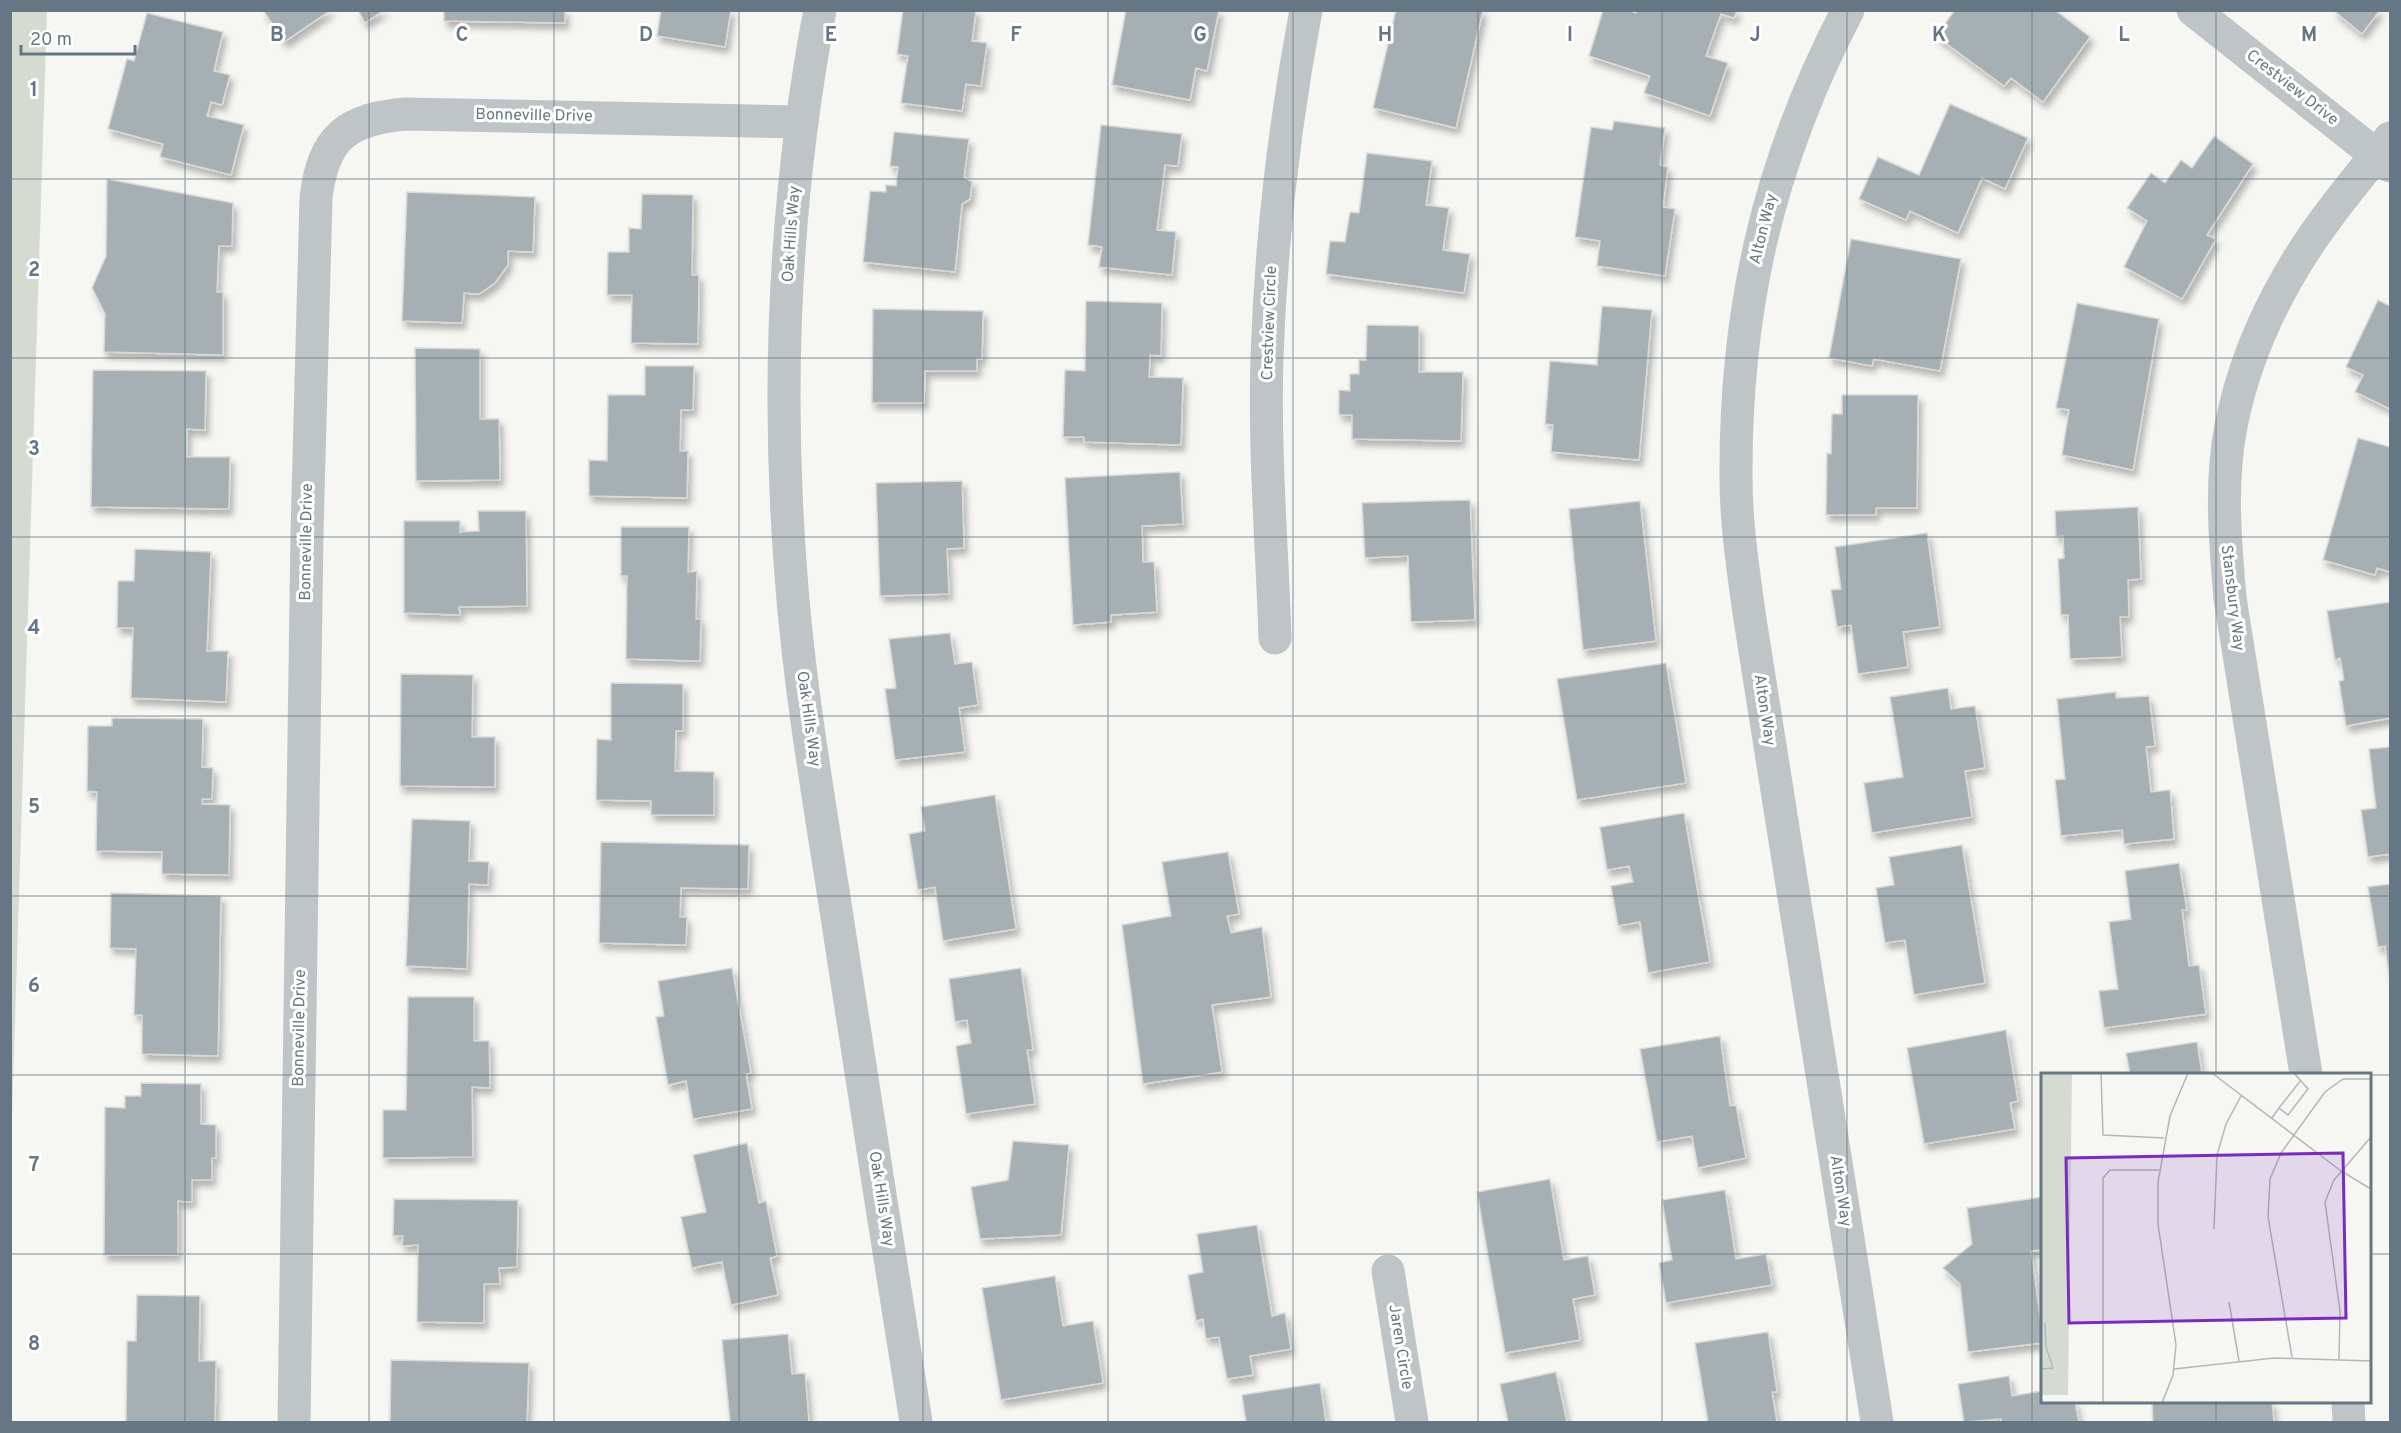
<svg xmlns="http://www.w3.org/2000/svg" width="2401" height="1433" font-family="Overpass,sans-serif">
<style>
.green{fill:#d6dbd2}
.building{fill:#a6afb4;stroke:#d8d8d5;stroke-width:1.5;filter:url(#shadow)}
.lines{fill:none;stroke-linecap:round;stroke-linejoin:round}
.minor{stroke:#bfc4c7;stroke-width:33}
.grid{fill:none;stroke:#657784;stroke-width:1.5;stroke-opacity:0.55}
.labels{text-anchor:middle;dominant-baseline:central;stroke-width:6;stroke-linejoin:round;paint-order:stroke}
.street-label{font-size:16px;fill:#657784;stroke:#fff}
.inset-road{fill:none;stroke:#afb8bd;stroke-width:1.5}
.view{fill:#7b2cbf;fill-opacity:0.15;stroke:#7b2cbf;stroke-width:3}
.inset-edge{fill:none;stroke:#657784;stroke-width:3}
.grid-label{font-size:20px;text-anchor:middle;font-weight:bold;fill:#657784;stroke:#fff;stroke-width:6;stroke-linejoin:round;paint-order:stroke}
</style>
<defs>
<filter id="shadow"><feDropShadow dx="3.5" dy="6" stdDeviation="3" flood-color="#0004"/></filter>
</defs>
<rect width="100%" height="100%" fill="#f6f6f3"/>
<!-- green -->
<polygon class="green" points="47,10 47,11 11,1148 10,11"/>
<!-- building -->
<g class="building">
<polygon points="263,10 331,10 284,42"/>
<polygon points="358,10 384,10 365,23"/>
<polygon points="444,10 565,10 565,23 444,21"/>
<polygon points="661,10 731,10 725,47 657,36"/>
<polygon points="903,10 976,10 972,41 987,43 981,86 966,84 962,111 901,103 908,56 897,54"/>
<polygon points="1126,10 1219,10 1207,71 1196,68 1190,100 1112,85"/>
<polygon points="1396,10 1483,10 1456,128 1373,108"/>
<polygon points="1603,10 1628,10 1636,13 1637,10 1737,10 1734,18 1721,14 1706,56 1728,63 1710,116 1644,93 1650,76 1589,56"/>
<polygon points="1955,10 2055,10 2090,37 2043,102 2011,78 2004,86 1936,36"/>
<polygon points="2333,10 2380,10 2362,34"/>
<polygon points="147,13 223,32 214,71 230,75 222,105 211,102 207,116 244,125 231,175 160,157 163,144 108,129 127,59 134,61"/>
<polygon points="1950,104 2028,138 2005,189 1982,178 1958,233 1910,211 1906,220 1859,199 1878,157 1919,175"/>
<polygon points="1614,121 1665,128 1660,165 1668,167 1663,207 1675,209 1665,276 1597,266 1600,241 1575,237 1591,127 1612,130"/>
<polygon points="1101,125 1182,134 1178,166 1165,165 1157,230 1176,232 1172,275 1099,267 1102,247 1088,245"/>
<polygon points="894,132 969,139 964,177 972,182 970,199 962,204 955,272 863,262 870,191 886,192 886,185 896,186 898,167 890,166"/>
<polygon points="2214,136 2253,164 2207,235 2216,239 2182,299 2124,267 2147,221 2127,208 2151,173 2165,183 2181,160 2192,168"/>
<polygon points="1367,153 1432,161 1426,205 1449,208 1443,250 1470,254 1464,293 1326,274 1330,241 1345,242 1350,212 1359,213"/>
<polygon points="107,179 233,203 232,246 219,246 217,292 223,292 223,355 104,352 105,314 92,288 106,256"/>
<polygon points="407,192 535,197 533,252 508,251 508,265 495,283 479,294 464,293 462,323 402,321"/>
<polygon points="642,194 693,195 692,275 699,275 698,344 631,343 632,295 607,295 608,252 629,252 629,228 641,229"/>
<polygon points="1851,239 1961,259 1940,371 1874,359 1872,366 1829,358"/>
<polygon points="2378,300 2390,306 2390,409 2355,392 2363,375 2346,367"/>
<polygon points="1086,301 1162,303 1161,356 1150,355 1149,377 1183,378 1181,445 1084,442 1084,437 1063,437 1065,370 1085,371"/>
<polygon points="2077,303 2159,319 2133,470 2062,455 2069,410 2056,408"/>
<polygon points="1602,306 1652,310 1639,460 1551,452 1553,425 1545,424 1550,361 1597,365"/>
<polygon points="873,309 983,311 982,359 977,359 977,371 925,371 924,403 872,403"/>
<polygon points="1367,325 1419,326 1419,372 1463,372 1461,441 1352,439 1352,415 1339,415 1339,390 1350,391 1350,374 1359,374 1359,360 1366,360"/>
<polygon points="415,348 480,349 480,419 499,419 500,480 416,481"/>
<polygon points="645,366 694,366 693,410 681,410 680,451 688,451 687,498 589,496 589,460 607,461 608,395 645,395"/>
<polygon points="93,370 206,371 205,430 187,429 187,457 230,457 229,509 91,507"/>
<polygon points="1842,395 1918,395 1917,508 1876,508 1876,515 1826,515 1827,453 1831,454 1832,414 1842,414"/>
<polygon points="2358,438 2390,447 2390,572 2377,568 2375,575 2323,560"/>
<polygon points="1180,472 1183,524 1142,526 1143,562 1154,562 1157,612 1111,615 1111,622 1073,625 1065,478"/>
<polygon points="962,481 964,548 947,549 949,594 880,596 876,483"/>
<polygon points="1470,500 1475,620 1411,622 1408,556 1365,558 1362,503"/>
<polygon points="1640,501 1656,641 1583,650 1569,509"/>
<polygon points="2138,507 2141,579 2128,580 2129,617 2120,617 2122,657 2070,659 2068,615 2061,615 2058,559 2064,558 2063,536 2056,537 2055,511"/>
<polygon points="478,511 526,511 527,606 459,607 460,615 404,613 404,521 460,521 460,532 479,531"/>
<polygon points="621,527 689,527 688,572 697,571 696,619 701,619 700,661 626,659 627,576 621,576"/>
<polygon points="1927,533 1940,627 1903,632 1908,667 1858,674 1851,625 1837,627 1831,590 1841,589 1835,547"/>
<polygon points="135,549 211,552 207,651 228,651 226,702 131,698 133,628 117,628 118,581 134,581"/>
<polygon points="2390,602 2390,718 2346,726 2339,681 2344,680 2340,658 2335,660 2327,611"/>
<polygon points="950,633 955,664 972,662 978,705 959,708 965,752 895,760 885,689 896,688 889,639"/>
<polygon points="1666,663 1686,783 1577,800 1557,679"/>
<polygon points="401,674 473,675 472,737 495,737 495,787 400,786"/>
<polygon points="611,683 683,684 683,731 676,731 675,771 714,772 714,815 651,815 651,801 596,800 597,739 611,740"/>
<polygon points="1948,688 1951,709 1975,706 1985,768 1965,771 1972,817 1872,833 1864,783 1903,777 1890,697"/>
<polygon points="2116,692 2116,698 2149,696 2155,746 2146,747 2151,792 2170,790 2174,839 2124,844 2122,830 2061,836 2055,780 2065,779 2057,699"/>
<polygon points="112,718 203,719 202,767 213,768 212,799 202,799 202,804 230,805 229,875 162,874 162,852 96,851 97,792 87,791 88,726 112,726"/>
<polygon points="2390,747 2390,854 2368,857 2361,810 2376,808 2369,749"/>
<polygon points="995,795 1016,929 943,941 935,887 918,890 909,834 925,831 921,807"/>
<polygon points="1684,813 1710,962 1648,973 1640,922 1618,926 1611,886 1633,882 1629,866 1607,870 1600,827"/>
<polygon points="412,819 470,821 469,861 489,862 488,885 469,884 467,969 406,966"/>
<polygon points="601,842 749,845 748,889 681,888 680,917 687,917 686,945 599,943"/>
<polygon points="1962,845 1985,983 1914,995 1905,940 1885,943 1876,888 1894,885 1889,857"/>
<polygon points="1228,852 1239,914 1227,916 1231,933 1262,927 1271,997 1212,1005 1222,1072 1143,1084 1122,925 1171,916 1162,862"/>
<polygon points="2179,863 2187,910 2182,910 2189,966 2199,965 2206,1014 2104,1028 2099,991 2118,989 2109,922 2131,919 2125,871"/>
<polygon points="2390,884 2390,981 2385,946 2378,947 2368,887"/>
<polygon points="111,893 221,896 218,1056 142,1054 142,1015 134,1015 136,949 110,948"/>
<polygon points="732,968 751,1073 746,1074 752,1109 693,1119 686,1081 668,1085 656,1017 664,1016 658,981"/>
<polygon points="1021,968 1033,1050 1027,1050 1035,1104 966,1114 956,1046 971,1043 967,1020 955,1022 949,979"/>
<polygon points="408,997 474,997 474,1041 489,1041 490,1088 472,1087 473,1157 383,1158 383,1110 406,1110"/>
<polygon points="2006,1030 2018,1101 2010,1103 2015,1129 1924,1144 1907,1048"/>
<polygon points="1720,1036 1730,1106 1736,1105 1746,1158 1698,1168 1692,1136 1657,1142 1640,1049"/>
<polygon points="2197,1042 2202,1074 2130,1074 2126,1053"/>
<polygon points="141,1083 201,1084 201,1124 216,1125 216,1158 212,1158 212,1180 192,1180 192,1202 178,1201 178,1255 104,1255 105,1107 125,1108 125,1096 141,1096"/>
<polygon points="1013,1141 1069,1145 1061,1235 980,1239 971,1187 1008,1180"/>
<polygon points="747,1143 759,1203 766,1201 777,1256 770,1258 778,1295 731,1305 722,1262 692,1268 681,1217 706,1212 693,1155"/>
<polygon points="1550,1179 1564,1260 1588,1256 1595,1295 1573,1299 1580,1340 1505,1353 1477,1192"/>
<polygon points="1725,1190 1736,1259 1766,1254 1772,1285 1666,1303 1659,1263 1672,1260 1662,1200"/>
<polygon points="2042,1197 2042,1250 2031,1251 2042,1330 2042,1343 1968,1352 1960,1284 1943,1268 1972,1244 1967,1208"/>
<polygon points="394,1199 518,1200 517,1267 499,1268 500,1284 484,1284 484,1323 417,1322 418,1245 402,1246 403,1236 393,1236"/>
<polygon points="1257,1225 1272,1316 1285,1313 1291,1349 1250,1356 1253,1375 1227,1379 1219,1337 1206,1339 1203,1319 1196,1321 1188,1275 1203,1272 1197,1234"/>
<polygon points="1055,1276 1063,1326 1093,1321 1103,1383 1001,1400 982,1288"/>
<polygon points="137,1295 200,1296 199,1361 216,1361 215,1422 126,1422 127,1341 136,1341"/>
<polygon points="1768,1332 1777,1392 1772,1392 1777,1422 1708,1422 1695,1343"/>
<polygon points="788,1334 792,1374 805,1373 809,1422 730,1422 722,1340"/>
<polygon points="391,1360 529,1363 527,1422 390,1422"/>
<polygon points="1556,1372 1567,1422 1508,1422 1500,1384"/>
<polygon points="2009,1376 2012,1396 2042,1391 2042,1402 2075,1402 2079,1422 2002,1422 2001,1419 1964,1422 1958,1384"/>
<polygon points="1320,1383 1326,1422 1246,1422 1242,1395"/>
<polygon points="2152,1402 2272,1402 2274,1422 2153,1422"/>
</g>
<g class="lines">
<!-- minor -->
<g class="minor">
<path d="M820 10C784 199 776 396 792 588 802 711 825 834 843 956 867 1111 891 1267 916 1422"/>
<path d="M1848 10C1769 161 1735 307 1736 478 1736 523 1743 568 1749 613L1877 1422"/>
<polyline points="2193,10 2390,166"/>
<path d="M1275 638C1272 545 1264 451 1267 357 1271 240 1284 126 1306 10"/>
<path d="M2306 1074 2230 598C2225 541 2220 482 2231 426 2241 375 2262 322 2288 277 2316 227 2355 182 2390 138"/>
<polyline points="1388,1271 1412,1422"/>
<polyline points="2348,1402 2349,1422"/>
<path d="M294 1422 307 533 316 198C323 138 346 119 406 114L802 122"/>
</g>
</g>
<!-- grid -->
<path class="grid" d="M185 10V1422M369 10V1422M554 10V1422M739 10V1422M923 10V1422M1108 10V1422M1293 10V1422M1478 10V1422M1662 10V1422M1847 10V1422M2032 10V1422M2216 10V1074M10 179H2390M10 358H2390M10 537H2390M10 716H2390M10 896H2390M10 1075H2042M2370 1075H2390M10 1254H2042M2370 1254H2390M2216 1402V1422"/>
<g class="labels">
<!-- street labels -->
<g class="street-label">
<text transform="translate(2292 88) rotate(38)">Crestview Drive</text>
<text transform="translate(534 116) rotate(1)">Bonneville Drive</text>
<text transform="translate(1764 229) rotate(-76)">Alton Way</text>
<text transform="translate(792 234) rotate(-86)">Oak Hills Way</text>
<text transform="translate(1270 323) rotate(-88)">Crestview Circle</text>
<text transform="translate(307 542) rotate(-89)">Bonneville Drive</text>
<text transform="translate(2232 598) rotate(83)">Stansbury Way</text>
<text transform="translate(1764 710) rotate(81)">Alton Way</text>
<text transform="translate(808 719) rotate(82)">Oak Hills Way</text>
<text transform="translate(300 1028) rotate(-89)">Bonneville Drive</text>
<text transform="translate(1840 1191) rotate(81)">Alton Way</text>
<text transform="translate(881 1199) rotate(81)">Oak Hills Way</text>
<text transform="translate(1400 1347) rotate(81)">Jaren Circle</text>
</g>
</g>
<!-- overview -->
<g transform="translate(2041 1073)">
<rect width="330" height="330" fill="#f6f6f3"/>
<path d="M0 0H31L27 322H0Z" fill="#d6dbd2"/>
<path class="inset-road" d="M60 0 62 62 123 65M171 0 300 98 330 116M238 35 260 7M230 46 238 35 247 42 267 16 253 0M173 156 176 82 185 51 200 23M188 229 198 288M251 284 227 144 229 106 240 80 284 19 302 6H330M298 286 299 238 284 129 293 107 330 64M0 296 12 295 5 274 4 250M133 296 233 285 330 288M62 330V105L69 97H118M121 330 132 302 135 272 117 151V109L129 43 147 0"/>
<path class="view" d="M302 80 305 245 28 250 25 85Z"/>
<rect width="330" height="330" class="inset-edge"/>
</g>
<g class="grid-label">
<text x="277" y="41">B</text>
<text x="462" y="41">C</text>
<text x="646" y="41">D</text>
<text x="831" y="41">E</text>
<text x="1016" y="41">F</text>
<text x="1200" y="41">G</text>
<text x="1385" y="41">H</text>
<text x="1570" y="41">I</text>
<text x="1755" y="41">J</text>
<text x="1939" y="41">K</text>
<text x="2124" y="41">L</text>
<text x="2309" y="41">M</text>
<text x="34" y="96">1</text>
<text x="34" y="276">2</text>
<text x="34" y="455">3</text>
<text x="34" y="634">4</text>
<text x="34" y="813">5</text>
<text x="34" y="992">6</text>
<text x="34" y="1171">7</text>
<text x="34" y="1350">8</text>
</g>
<!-- border -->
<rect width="2401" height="1433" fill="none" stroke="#657784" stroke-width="24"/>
<!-- scale -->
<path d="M21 45v9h114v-9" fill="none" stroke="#657784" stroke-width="3"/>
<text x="30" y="45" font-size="18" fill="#657784" stroke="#ffffff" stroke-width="4.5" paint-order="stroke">20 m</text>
</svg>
